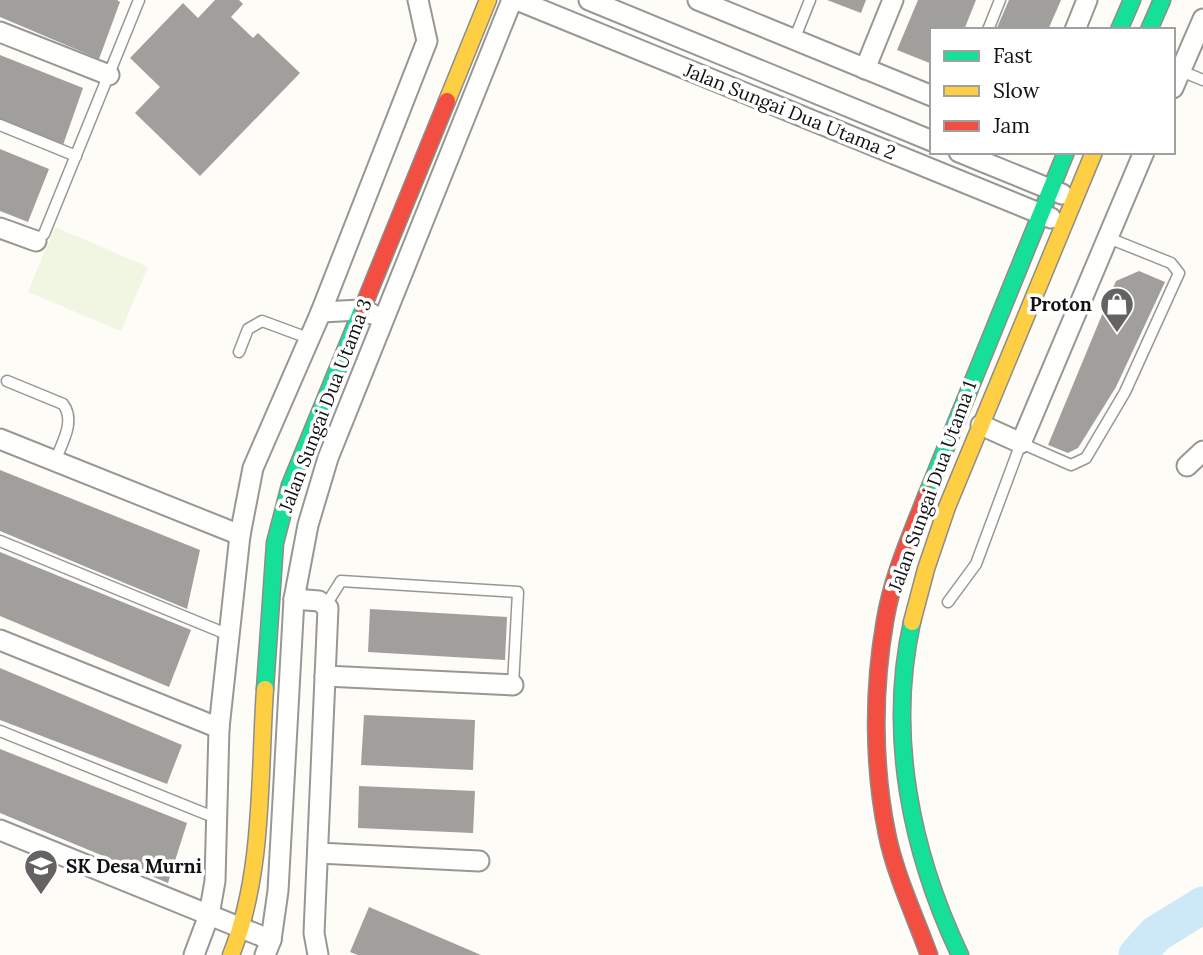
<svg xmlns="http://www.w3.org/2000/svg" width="1203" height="955" font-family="Lora,serif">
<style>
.pitch{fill:#f0f6e1}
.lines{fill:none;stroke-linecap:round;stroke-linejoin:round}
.river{stroke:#cde8f7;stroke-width:37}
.building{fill:#a19f9c}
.lane-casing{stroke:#979795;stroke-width:13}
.street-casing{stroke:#979795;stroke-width:23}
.fast-casing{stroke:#8e8d8b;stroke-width:19}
.slow-casing{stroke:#8e8d8b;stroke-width:19}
.jam-casing{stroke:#8e8d8b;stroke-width:19}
.lane{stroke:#fffffe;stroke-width:10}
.street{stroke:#fffffe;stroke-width:19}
.fast{stroke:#16e098;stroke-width:16}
.slow{stroke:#ffcf43;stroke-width:16}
.jam{stroke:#f24e42;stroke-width:16}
.labels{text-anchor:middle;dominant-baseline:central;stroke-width:7;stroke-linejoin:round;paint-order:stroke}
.street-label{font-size:19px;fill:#111;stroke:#fff}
.poi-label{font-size:19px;font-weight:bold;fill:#111;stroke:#fff;text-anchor:end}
</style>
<rect width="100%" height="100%" fill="#fdfcf7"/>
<!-- pitch -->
<polygon class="pitch" points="55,227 148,267 121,331 28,292"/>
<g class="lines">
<!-- river -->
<polyline class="river" points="1137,955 1156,934 1203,905"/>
</g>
<!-- building -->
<g class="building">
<polygon points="0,0 117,0 120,2 99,59 0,17"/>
<polygon points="215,0 239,0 243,4 231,17 253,38 258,33 300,73 200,176 135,113 160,87 130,58 183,3 198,18"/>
<polygon points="827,0 866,0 861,13"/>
<polygon points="918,0 976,0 964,30 932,30 932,64 897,50"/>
<polygon points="1009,0 1061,0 1048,30 996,30"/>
<polygon points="0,55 83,88 63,145 0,119"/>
<polygon points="0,149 49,169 28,222 0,211"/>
<polygon points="1139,271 1165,282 1116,387 1078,448 1068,453 1048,445 1116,281"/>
<polygon points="0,470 200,550 187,609 0,531"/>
<polygon points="0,552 191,630 169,687 0,616"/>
<polygon points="370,609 507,617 505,660 368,652"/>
<polygon points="0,668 182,745 167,784 0,720"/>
<polygon points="364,715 475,720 473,770 361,765"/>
<polygon points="0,749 187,823 168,883 0,813"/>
<polygon points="359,786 475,791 473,833 358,828"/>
<polygon points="369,907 481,955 358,955 350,952"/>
</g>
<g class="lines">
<!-- lane casing -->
<g class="lane-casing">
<g id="lane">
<polyline points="988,30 1000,0"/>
<polyline points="794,40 810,0"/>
<polyline points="1181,71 1203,80"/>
<polyline points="0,125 76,156"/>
<polyline points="36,241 44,234 139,0"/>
<polyline points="239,352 248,329 262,321 308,338"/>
<path d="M7 381 63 404C76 421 62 443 55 461"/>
<polyline points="0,541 229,635"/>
<polyline points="948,602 976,564 1021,443 1071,465 1086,458 1125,392 1179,273 1171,263 1106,237"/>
<polyline points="326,605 341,581 518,592 513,685"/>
<polyline points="0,731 216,818"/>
</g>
</g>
<!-- street casing -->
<g class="street-casing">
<g id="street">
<polyline points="517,0 1051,218"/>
<polyline points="589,0 932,141"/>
<polyline points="698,0 932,96"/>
<polyline points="1075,30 1087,0"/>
<polyline points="0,32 109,75"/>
<polyline points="865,69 893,0"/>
<polyline points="1173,88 1203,19"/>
<polyline points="959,152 1062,194"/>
<polyline points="0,228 36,241"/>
<polyline points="321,312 361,310 372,314"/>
<polyline points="981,425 1021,443 1144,152"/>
<polyline points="0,439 240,535"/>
<polyline points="1187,466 1203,451"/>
<polyline points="294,599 319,601 328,608 314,933 318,955"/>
<polyline points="0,640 219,728"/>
<polyline points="325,676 513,685"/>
<polyline points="0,830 271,940"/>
<polyline points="318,853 479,861"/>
<polyline points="194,955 209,915 215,881 219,728 240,535 253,468 321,312 427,41 418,0"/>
<polyline points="265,955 271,940 278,891 294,599 308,525 328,458 512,0"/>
</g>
</g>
<!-- fast casing -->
<g class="fast-casing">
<g id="fast">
<polyline points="1119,30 1132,0"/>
<polyline points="1149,30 1162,0"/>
<polyline points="927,494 1066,152"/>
<path d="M912 622C887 735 911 852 960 955"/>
<polyline points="265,689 275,543 290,485 363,307"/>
</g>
</g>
<!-- slow casing -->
<g class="slow-casing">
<g id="slow">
<polyline points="447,101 488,0"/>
<polyline points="912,622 926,569 947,507 1094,152"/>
<path d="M231 955C264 873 259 777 265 689"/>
</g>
</g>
<!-- jam casing -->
<g class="jam-casing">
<g id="jam">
<polyline points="363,307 447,101"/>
<path d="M927 494C911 535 892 577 885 621 873 689 873 766 887 834 895 874 915 916 929 955"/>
</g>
</g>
<!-- lane -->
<use href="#lane" class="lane"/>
<!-- street -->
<use href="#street" class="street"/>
<!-- fast -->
<use href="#fast" class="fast"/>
<!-- slow -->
<use href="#slow" class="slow"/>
<!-- jam -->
<use href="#jam" class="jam"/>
</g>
<!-- icons -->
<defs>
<g id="shop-pin" transform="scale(1.75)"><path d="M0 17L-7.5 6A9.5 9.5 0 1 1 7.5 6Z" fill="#646362" stroke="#fff"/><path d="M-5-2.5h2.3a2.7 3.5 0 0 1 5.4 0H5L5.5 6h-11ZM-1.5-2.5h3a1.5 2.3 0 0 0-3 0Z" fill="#fff"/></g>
<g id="school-pin" transform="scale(1.75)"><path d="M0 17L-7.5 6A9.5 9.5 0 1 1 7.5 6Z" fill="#646362" stroke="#fff"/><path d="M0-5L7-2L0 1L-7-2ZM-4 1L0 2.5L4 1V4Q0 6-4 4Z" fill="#fff"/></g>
</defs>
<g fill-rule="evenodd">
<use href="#shop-pin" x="1117" y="304"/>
<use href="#school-pin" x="41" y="866"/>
</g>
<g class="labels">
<!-- street labels -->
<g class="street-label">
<text transform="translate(790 111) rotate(22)">Jalan Sungai Dua Utama 2</text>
<text transform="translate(325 405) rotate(-69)">Jalan Sungai Dua Utama 3</text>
<text transform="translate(932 486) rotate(-70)">Jalan Sungai Dua Utama 1</text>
</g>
<!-- poi labels -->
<g class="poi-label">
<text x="1092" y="304">Proton</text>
<text x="66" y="866" text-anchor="start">SK Desa Murni</text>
</g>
</g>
<!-- legend -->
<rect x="930" y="28" width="245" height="126" fill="#ffffff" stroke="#a0a0a0" stroke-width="2"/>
<rect x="944" y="51" width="35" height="10" fill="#16e098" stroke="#a0a0a0" stroke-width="2"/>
<text x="993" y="63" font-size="21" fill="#111111">Fast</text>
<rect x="944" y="86" width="35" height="10" fill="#ffcf43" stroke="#a0a0a0" stroke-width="2"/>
<text x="993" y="98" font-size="21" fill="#111111">Slow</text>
<rect x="944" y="121" width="35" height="10" fill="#f24e42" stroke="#a0a0a0" stroke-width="2"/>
<text x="993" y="133" font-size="21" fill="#111111">Jam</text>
</svg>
